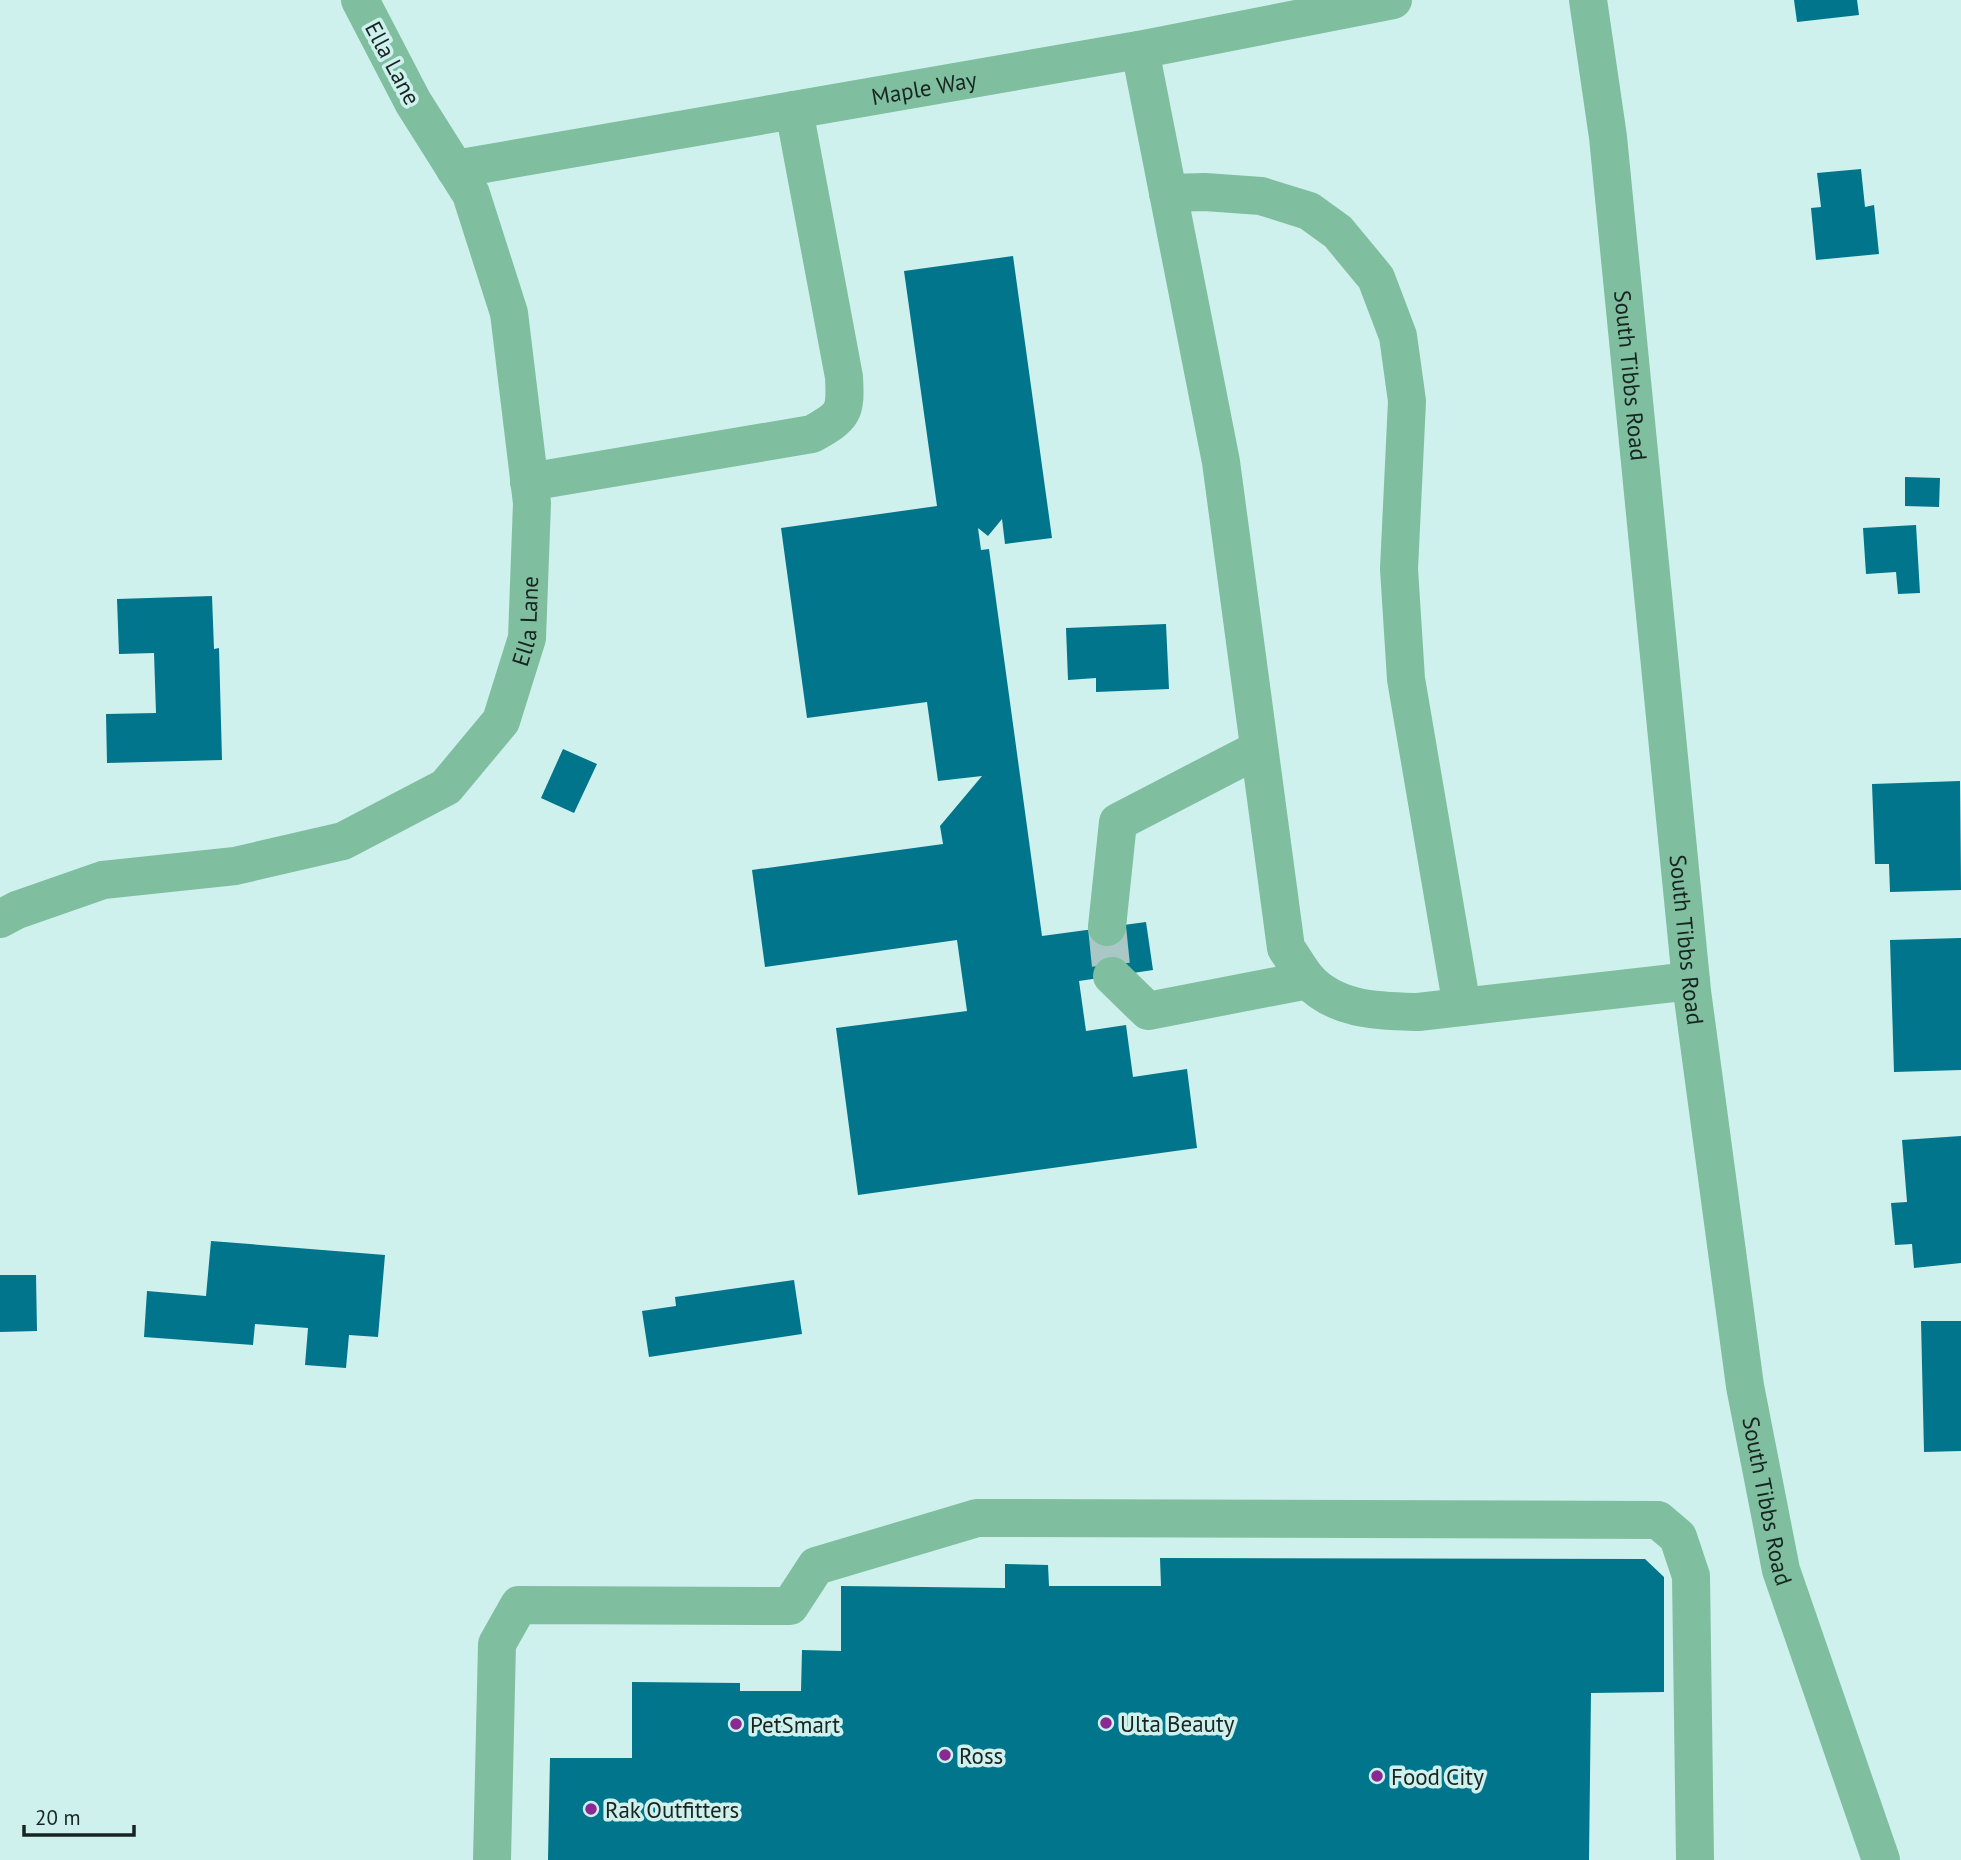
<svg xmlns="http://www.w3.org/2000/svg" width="1961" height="1860" font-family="'PT Sans',sans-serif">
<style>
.building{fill:#00758b}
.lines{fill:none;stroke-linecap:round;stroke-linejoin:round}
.minor-tunnel{stroke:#a9c8c5;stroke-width:38;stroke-dasharray:38 19;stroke-linecap:butt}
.minor{stroke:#7fbe9e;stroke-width:38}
.poi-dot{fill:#8b2992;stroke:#cef1ee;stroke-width:2.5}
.labels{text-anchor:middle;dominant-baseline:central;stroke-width:7;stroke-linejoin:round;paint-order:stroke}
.street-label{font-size:23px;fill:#172422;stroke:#cef1ee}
.poi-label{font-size:23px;fill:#172422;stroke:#cef1ee;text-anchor:start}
</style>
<rect width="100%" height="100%" fill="#cef1ee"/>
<!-- building -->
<g class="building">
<polygon points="1794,0 1857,0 1859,15 1797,22"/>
<polygon points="1861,169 1865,207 1874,205 1879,254 1816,260 1811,208 1821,207 1817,173"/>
<polygon points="1013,256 1052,538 1005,544 1002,519 988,536 978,528 981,550 989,549 1042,936 1146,922 1153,970 1079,981 1086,1031 1126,1025 1133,1077 1187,1069 1197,1148 858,1195 836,1028 967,1011 957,940 765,967 752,870 943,844 940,826 982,776 938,781 927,702 807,718 781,528 937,506 904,271"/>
<polygon points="1905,477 1940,478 1939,507 1905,506"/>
<polygon points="1916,525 1920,593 1898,594 1896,572 1866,574 1863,528"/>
<polygon points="212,596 214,649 219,648 222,760 107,763 106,714 156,713 154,653 119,654 117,599"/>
<polygon points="1166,624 1169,689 1096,692 1096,678 1068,680 1066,628"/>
<polygon points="563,749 597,764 574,813 541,798"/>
<polygon points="1960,781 1961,890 1890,892 1889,864 1875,864 1872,784"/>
<polygon points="1961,938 1961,1070 1894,1072 1890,940"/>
<polygon points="1961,1136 1961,1263 1914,1268 1912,1244 1895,1245 1891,1203 1907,1202 1902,1140"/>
<polygon points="211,1241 385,1255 378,1337 349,1335 346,1368 305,1365 308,1328 255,1324 253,1345 144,1337 147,1291 206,1296"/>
<polygon points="0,1275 36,1275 37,1331 0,1332"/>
<polygon points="794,1280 802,1334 649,1357 642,1311 676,1306 675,1297"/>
<polygon points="1921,1321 1961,1321 1961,1451 1924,1452"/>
<polygon points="1160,1558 1645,1559 1664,1577 1664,1692 1591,1693 1589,1860 548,1860 550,1758 632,1758 632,1682 740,1683 740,1691 801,1691 802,1650 841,1651 841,1586 1005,1588 1005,1564 1048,1565 1049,1586 1161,1586"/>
</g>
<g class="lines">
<!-- minor-tunnel -->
<polyline class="minor-tunnel" points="1107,927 1112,976"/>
<!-- minor -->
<g class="minor">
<path id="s1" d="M1588 0 1608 137 1692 991 1745 1386 1781 1570 1881 1860"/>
<path d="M1140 50 1221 462 1286 948C1293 958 1299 969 1307 979 1336 1011 1379 1011 1418 1012L1691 981"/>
<path id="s2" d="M455 169 1144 49 1393 0"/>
<polyline points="1168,193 1205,192 1261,196 1309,211 1338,232 1376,278 1398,336 1407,401 1399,569 1406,679 1462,1007"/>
<path d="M529 482 812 434C844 416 846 413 844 377L794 110"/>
<path id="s3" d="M0 919 17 910 103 880 235 866 343 841 446 787 501 721 527 638 532 503 509 313 471 194 413 102 360 0"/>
<polyline points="1107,927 1118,822 1259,749"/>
<polyline points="1112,976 1148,1011 1308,980"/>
<polyline points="492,1860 497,1644 519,1605 790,1606 816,1566 977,1518 1658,1520 1678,1537 1691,1576 1695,1860"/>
</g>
</g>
<!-- markers -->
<g class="poi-dot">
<circle cx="1106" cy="1723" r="7"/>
<circle cx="736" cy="1724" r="7"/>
<circle cx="945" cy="1755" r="7"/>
<circle cx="1377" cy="1776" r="7"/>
<circle cx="591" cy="1809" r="7"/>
</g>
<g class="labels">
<!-- street labels -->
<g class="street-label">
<text transform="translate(393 63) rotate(62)">Ella Lane</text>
<text stroke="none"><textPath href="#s2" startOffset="476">Maple Way</textPath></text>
<text stroke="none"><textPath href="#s1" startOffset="378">South Tibbs Road</textPath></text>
<text stroke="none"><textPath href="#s3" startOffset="660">Ella Lane</textPath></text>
<text stroke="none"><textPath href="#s1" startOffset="945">South Tibbs Road</textPath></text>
<text stroke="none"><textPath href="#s1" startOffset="1512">South Tibbs Road</textPath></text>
</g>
<!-- poi labels -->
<g class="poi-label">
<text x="1120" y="1723">Ulta Beauty</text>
<text x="750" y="1724">PetSmart</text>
<text x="959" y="1755">Ross</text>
<text x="1391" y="1776">Food City</text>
<text x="605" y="1809">Rak Outfitters</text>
</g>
</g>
<!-- scale -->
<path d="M24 1825v10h110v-10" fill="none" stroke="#172422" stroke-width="3.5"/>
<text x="35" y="1825" font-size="21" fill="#172422" stroke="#cef1ee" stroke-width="5" paint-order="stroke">20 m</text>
</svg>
